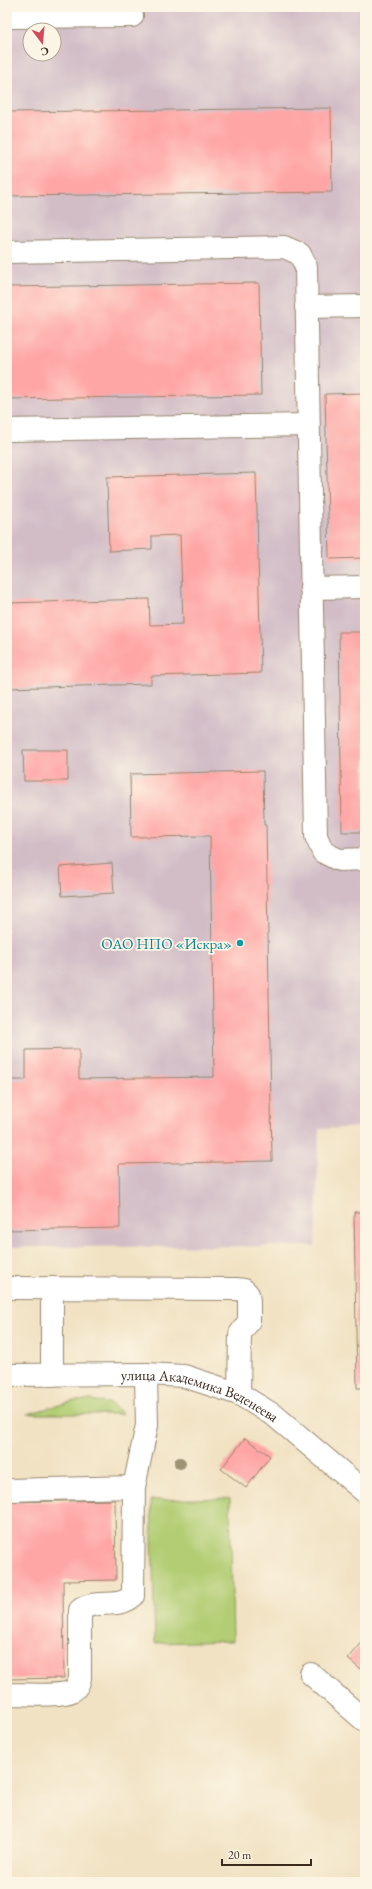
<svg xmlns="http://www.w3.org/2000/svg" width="372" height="1889" font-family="'EB Garamond',serif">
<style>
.industrial{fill:#d2bdc7;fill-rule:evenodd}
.green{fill:#b2cd73;stroke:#767c48}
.building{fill:#fea6a5}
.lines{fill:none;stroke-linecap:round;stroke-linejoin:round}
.minor-casing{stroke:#968670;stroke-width:24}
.minor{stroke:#fff;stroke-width:22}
.tree{fill:#9d9374}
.culture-dot{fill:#0f9aa8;stroke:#fcf5e5;stroke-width:1.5}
.labels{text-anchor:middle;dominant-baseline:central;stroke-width:3.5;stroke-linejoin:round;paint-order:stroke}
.culture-label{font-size:15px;fill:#0d838f;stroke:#fcf5e5;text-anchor:end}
.street-label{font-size:15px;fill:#3b2a1e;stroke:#fcf5e5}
</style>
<rect width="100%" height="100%" fill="#fcf5e5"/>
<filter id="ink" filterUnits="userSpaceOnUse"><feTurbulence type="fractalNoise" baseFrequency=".025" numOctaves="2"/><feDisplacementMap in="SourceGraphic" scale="8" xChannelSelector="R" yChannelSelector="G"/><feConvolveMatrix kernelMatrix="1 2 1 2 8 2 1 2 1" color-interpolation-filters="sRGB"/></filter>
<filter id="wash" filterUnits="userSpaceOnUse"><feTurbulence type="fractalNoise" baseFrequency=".012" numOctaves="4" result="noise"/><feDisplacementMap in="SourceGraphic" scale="16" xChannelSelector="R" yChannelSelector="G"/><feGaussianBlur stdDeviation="0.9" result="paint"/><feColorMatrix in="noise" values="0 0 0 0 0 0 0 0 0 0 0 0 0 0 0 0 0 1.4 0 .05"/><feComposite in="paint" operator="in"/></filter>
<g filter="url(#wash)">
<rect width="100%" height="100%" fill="#f1e2c3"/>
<!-- industrial -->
<path class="industrial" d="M7 7H365V1127L319 1129 315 1246 7 1247ZM30 30H54V54H30Z"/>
<!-- green -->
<g class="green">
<polygon points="91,1400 112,1404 122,1414 27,1414 74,1401"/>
<polygon points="230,1498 233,1641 155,1643 151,1500"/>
</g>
<g id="blocks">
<!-- building -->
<g class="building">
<polygon points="331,108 332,192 7,196 7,112"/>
<polygon points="259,283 261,395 7,399 7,287"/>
<polygon points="365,393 365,558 329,559 325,394"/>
<polygon points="256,473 261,673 151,676 151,684 7,688 7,603 149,599 150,625 183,624 180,535 152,536 152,549 109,551 107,477"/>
<polygon points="339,632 365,632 365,832 342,832"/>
<polygon points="23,750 68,750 68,781 24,781"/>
<polygon points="263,771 264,825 266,825 272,1161 119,1164 120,1228 7,1230 7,1080 26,1080 26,1050 79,1049 79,1079 214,1077 210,836 131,837 130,774"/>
<polygon points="112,863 114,893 62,896 60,867"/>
<polygon points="354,1212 365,1212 365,1388 357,1388"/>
<polygon points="245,1438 270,1456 246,1488 221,1469"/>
<polygon points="115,1500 116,1580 63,1581 64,1678 7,1679 7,1502"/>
<polygon points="365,1639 365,1673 348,1659"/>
</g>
</g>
</g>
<g filter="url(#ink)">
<use href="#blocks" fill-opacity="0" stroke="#968670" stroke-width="1"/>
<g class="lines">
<!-- minor casing -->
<g class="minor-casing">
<g id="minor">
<polyline points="7,17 132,16"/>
<polyline points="7,252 284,247 300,254 306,267 316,836 323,852 339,860 365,859"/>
<polyline points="306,307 365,306"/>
<polyline points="7,430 308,425"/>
<polyline points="311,588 365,587"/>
<polyline points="7,1288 236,1289 244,1290 248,1294 249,1301 249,1321 240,1334 239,1394"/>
<path id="s1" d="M7 1375 146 1374 184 1376 239 1394 275 1416 365 1492"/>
<polyline points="52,1375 52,1288"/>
<polyline points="7,1490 134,1487 147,1425 146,1374"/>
<polyline points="311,1674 365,1721"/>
<path d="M8 1694C23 1694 60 1697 72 1691 77 1688 79 1683 80 1678V1610C96 1598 117 1610 133 1596L134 1487"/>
</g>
</g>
<!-- minor -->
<use href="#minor" class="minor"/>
</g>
<!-- trees -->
<circle class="tree" cx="180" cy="1463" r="6"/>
</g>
<!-- markers -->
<circle class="culture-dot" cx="240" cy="943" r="4"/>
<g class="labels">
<!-- culture labels -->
<g class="culture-label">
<text x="232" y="943">ОАО НПО «Искра»</text>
</g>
<!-- street labels -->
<g class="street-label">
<text stroke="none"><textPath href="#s1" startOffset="197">улица Академика Веденеева</textPath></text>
</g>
</g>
<!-- margin -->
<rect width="372" height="1889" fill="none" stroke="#fcf5e5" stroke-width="24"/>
<!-- north arrow -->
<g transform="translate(42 42) rotate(164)"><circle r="19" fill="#fcf5e5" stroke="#afa495"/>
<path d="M0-3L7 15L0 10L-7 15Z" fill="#d1495b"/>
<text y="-6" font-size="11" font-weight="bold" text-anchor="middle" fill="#3b2a1e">С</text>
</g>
<!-- scale -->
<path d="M222 1859v6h89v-6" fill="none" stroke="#3b2a1e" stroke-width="2"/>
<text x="228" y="1859" font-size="12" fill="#3b2a1e" stroke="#fcf5e5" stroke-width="3" paint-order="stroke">20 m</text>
</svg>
